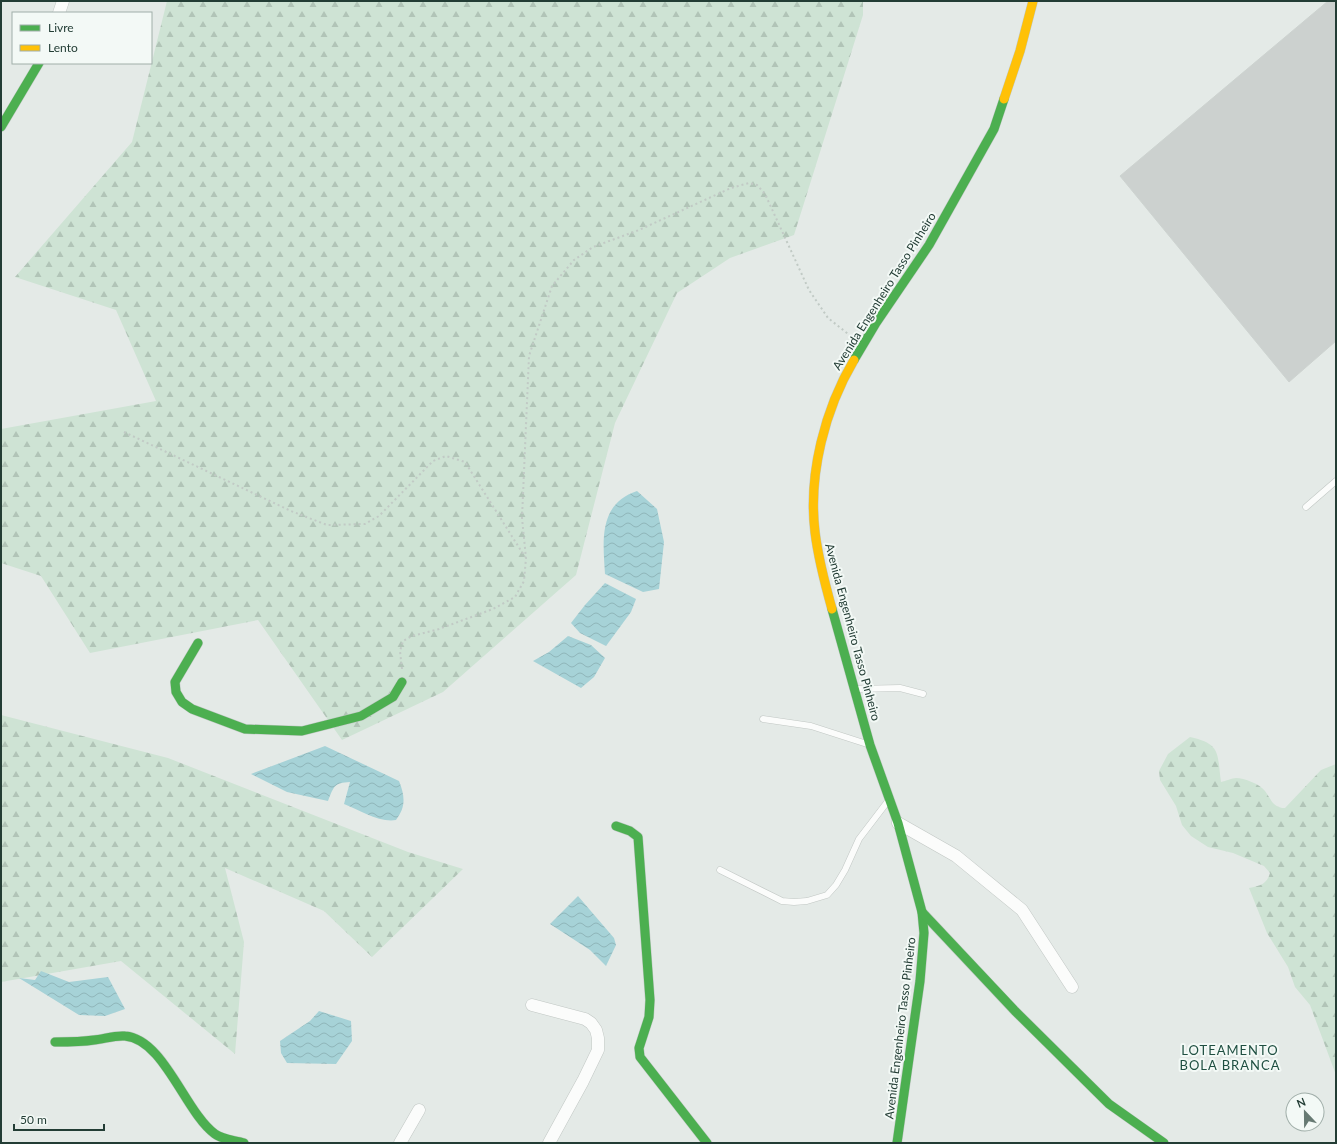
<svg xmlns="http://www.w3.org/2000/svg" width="1337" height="1144" font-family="Lato,sans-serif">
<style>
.forest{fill:url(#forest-firs)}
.water{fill:url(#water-waves)}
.building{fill:#ccd1cf;stroke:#cdd3d0}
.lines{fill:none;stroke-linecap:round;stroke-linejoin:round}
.lane-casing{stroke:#c1c7c4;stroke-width:7}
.street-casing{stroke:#c1c7c4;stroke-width:13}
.fast-casing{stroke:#c0c8c4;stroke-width:10}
.slow-casing{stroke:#c0c8c4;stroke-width:10}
.path{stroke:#c1cac5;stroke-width:2;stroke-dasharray:2 3;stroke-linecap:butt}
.lane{stroke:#fbfcfb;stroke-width:6}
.street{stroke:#fbfcfb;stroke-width:12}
.fast{stroke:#4caf50;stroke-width:9}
.slow{stroke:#ffc107;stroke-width:9}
.labels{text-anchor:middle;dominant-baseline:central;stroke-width:4;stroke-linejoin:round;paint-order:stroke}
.street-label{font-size:12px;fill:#233d35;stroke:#f3f9f6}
.neighbourhood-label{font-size:13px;letter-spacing:1px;fill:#1f4f41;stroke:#f3f9f6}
</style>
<defs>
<pattern id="forest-firs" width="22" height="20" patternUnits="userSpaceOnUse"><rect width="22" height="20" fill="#cee3d4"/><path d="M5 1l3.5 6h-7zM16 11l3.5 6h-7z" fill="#b1c4b7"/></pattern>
<pattern id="water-waves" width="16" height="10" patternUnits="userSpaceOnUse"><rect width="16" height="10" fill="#a6d2d7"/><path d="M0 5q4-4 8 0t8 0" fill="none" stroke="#8fb5b9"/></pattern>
</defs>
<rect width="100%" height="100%" fill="#e4eae7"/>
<!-- forest -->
<g class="forest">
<polygon points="167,1 863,1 863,15 794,235 730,258 677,293 615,423 576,575 443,692 342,740 258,620 90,653 41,576 1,563 1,429 156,401 116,310 15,277 132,142"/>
<polygon points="1,715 168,758 408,852 463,869 372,957 324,911 225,868 244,942 235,1054 121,961 1,982"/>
<path d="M1190 737C1222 744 1217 754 1221 782 1226 781 1232 778 1236 778 1244 778 1260 784 1265 791 1271 799 1273 808 1285 808L1321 770 1336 764V1075L1310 1005 1295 987 1288 967 1267 933 1249 888C1260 886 1267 884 1270 873L1264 866 1233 853 1208 847 1191 836 1182 825 1176 806 1160 780 1159 771 1168 754Z"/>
</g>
<!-- water -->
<g class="water">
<path d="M637 491 657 509 664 542 659 589 643 592 605 574C603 541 598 504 637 491Z"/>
<polygon points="605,583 636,599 631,612 606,646 580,633 571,623 585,605"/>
<polygon points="568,636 591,645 605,658 594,677 581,688 533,661 549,652"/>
<path d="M325 746 399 781C405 796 406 807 396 820 380 823 359 810 344 804L350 782C334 783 334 786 328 801L287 792 251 774Z"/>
<polygon points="578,896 614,938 616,945 606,966 590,950 550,924"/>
<polygon points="41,971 69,982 108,977 125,1009 105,1016 79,1015 19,978 35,980"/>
<polygon points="319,1011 351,1021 352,1041 336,1064 287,1063 281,1053 280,1041 310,1021"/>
</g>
<!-- building -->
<polygon class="building" points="1328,1 1336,1 1336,341 1289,382 1120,176"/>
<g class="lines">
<!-- lane casing -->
<g class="lane-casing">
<g id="lane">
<polyline points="1306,507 1336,481"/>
<polyline points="855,689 900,688 923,694"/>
<polyline points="763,719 811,726 867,744"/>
<polyline points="720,870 782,901 794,902 807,901 827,895 836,885 845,870 859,839 888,801"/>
</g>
</g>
<!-- street casing -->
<g class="street-casing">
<g id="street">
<polyline points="59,13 63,1"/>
<polyline points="898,823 956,856 1022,910 1072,987"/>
<polyline points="532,1005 585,1019 591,1023 596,1030 598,1038 598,1050 583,1081 549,1143"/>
<polyline points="400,1143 419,1110"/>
</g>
</g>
<!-- fast casing -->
<g class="fast-casing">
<g id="fast">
<polyline points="1,127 39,63"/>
<polyline points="854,360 876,323 929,245 994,129 1004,99"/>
<polyline points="832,609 870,745 898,823 922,912 924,933 920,981 897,1143"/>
<polyline points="198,643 175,682 176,692 182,702 192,709 245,729 302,731 361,716 393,697 402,682"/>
<polyline points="616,826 630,831 638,837 650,1000 649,1017 639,1048 640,1057 707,1143"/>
<polyline points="922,912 1015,1011 1109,1104 1164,1143"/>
<path d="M55 1042C68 1042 81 1042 94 1040 104 1039 115 1035 125 1036 164 1039 185 1112 215 1134 223 1140 235 1140 244 1143"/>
</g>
</g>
<!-- slow casing -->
<g class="slow-casing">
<g id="slow">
<polyline points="1004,99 1020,51 1033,1"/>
<path d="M832 609C825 584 818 557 815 532 808 474 825 409 854 360"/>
</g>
</g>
<!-- path -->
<g class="path">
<polyline points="124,432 291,511 327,525 365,524 379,516 433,461 446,456 465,462 525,557"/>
<polyline points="402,669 400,651 403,641 412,636 439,629 493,609 515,597 524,581 526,558 522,518 529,356 552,286 574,260 593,247 639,230 731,188 749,183 757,185 765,194 809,290 828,318 852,337"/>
</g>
<!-- lane -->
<use href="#lane" class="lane"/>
<!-- street -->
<use href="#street" class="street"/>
<!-- fast -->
<use href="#fast" class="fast"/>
<!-- slow -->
<use href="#slow" class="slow"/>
</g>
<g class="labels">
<!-- street labels -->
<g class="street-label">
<text transform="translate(884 291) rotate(-58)">Avenida Engenheiro Tasso Pinheiro</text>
<text transform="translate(853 632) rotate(75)">Avenida Engenheiro Tasso Pinheiro</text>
<text transform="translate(900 1028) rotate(-83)">Avenida Engenheiro Tasso Pinheiro</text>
</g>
<!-- neighbourhood labels -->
<g class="neighbourhood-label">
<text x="1230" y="1050">LOTEAMENTO<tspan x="1230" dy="15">BOLA BRANCA</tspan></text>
</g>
</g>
<!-- border -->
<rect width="1337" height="1144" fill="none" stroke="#233d35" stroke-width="4"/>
<!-- legend -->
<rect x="12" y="12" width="140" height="52" fill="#f3f9f6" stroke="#a0aea9"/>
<rect x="20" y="25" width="20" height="6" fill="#4caf50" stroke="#a0aea9"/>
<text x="48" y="32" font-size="12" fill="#233d35">Livre</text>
<rect x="20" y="45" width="20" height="6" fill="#ffc107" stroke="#a0aea9"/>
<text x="48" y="52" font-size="12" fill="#233d35">Lento</text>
<!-- north arrow -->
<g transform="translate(1305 1112) rotate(338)"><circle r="19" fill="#f3f9f6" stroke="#a0aea9"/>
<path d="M0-3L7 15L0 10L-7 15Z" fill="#677a73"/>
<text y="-6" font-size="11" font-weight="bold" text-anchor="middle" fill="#233d35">N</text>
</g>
<!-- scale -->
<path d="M14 1124v6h90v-6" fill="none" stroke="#233d35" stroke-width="2"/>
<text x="20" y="1124" font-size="12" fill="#233d35" stroke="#f3f9f6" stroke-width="3" paint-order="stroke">50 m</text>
</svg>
